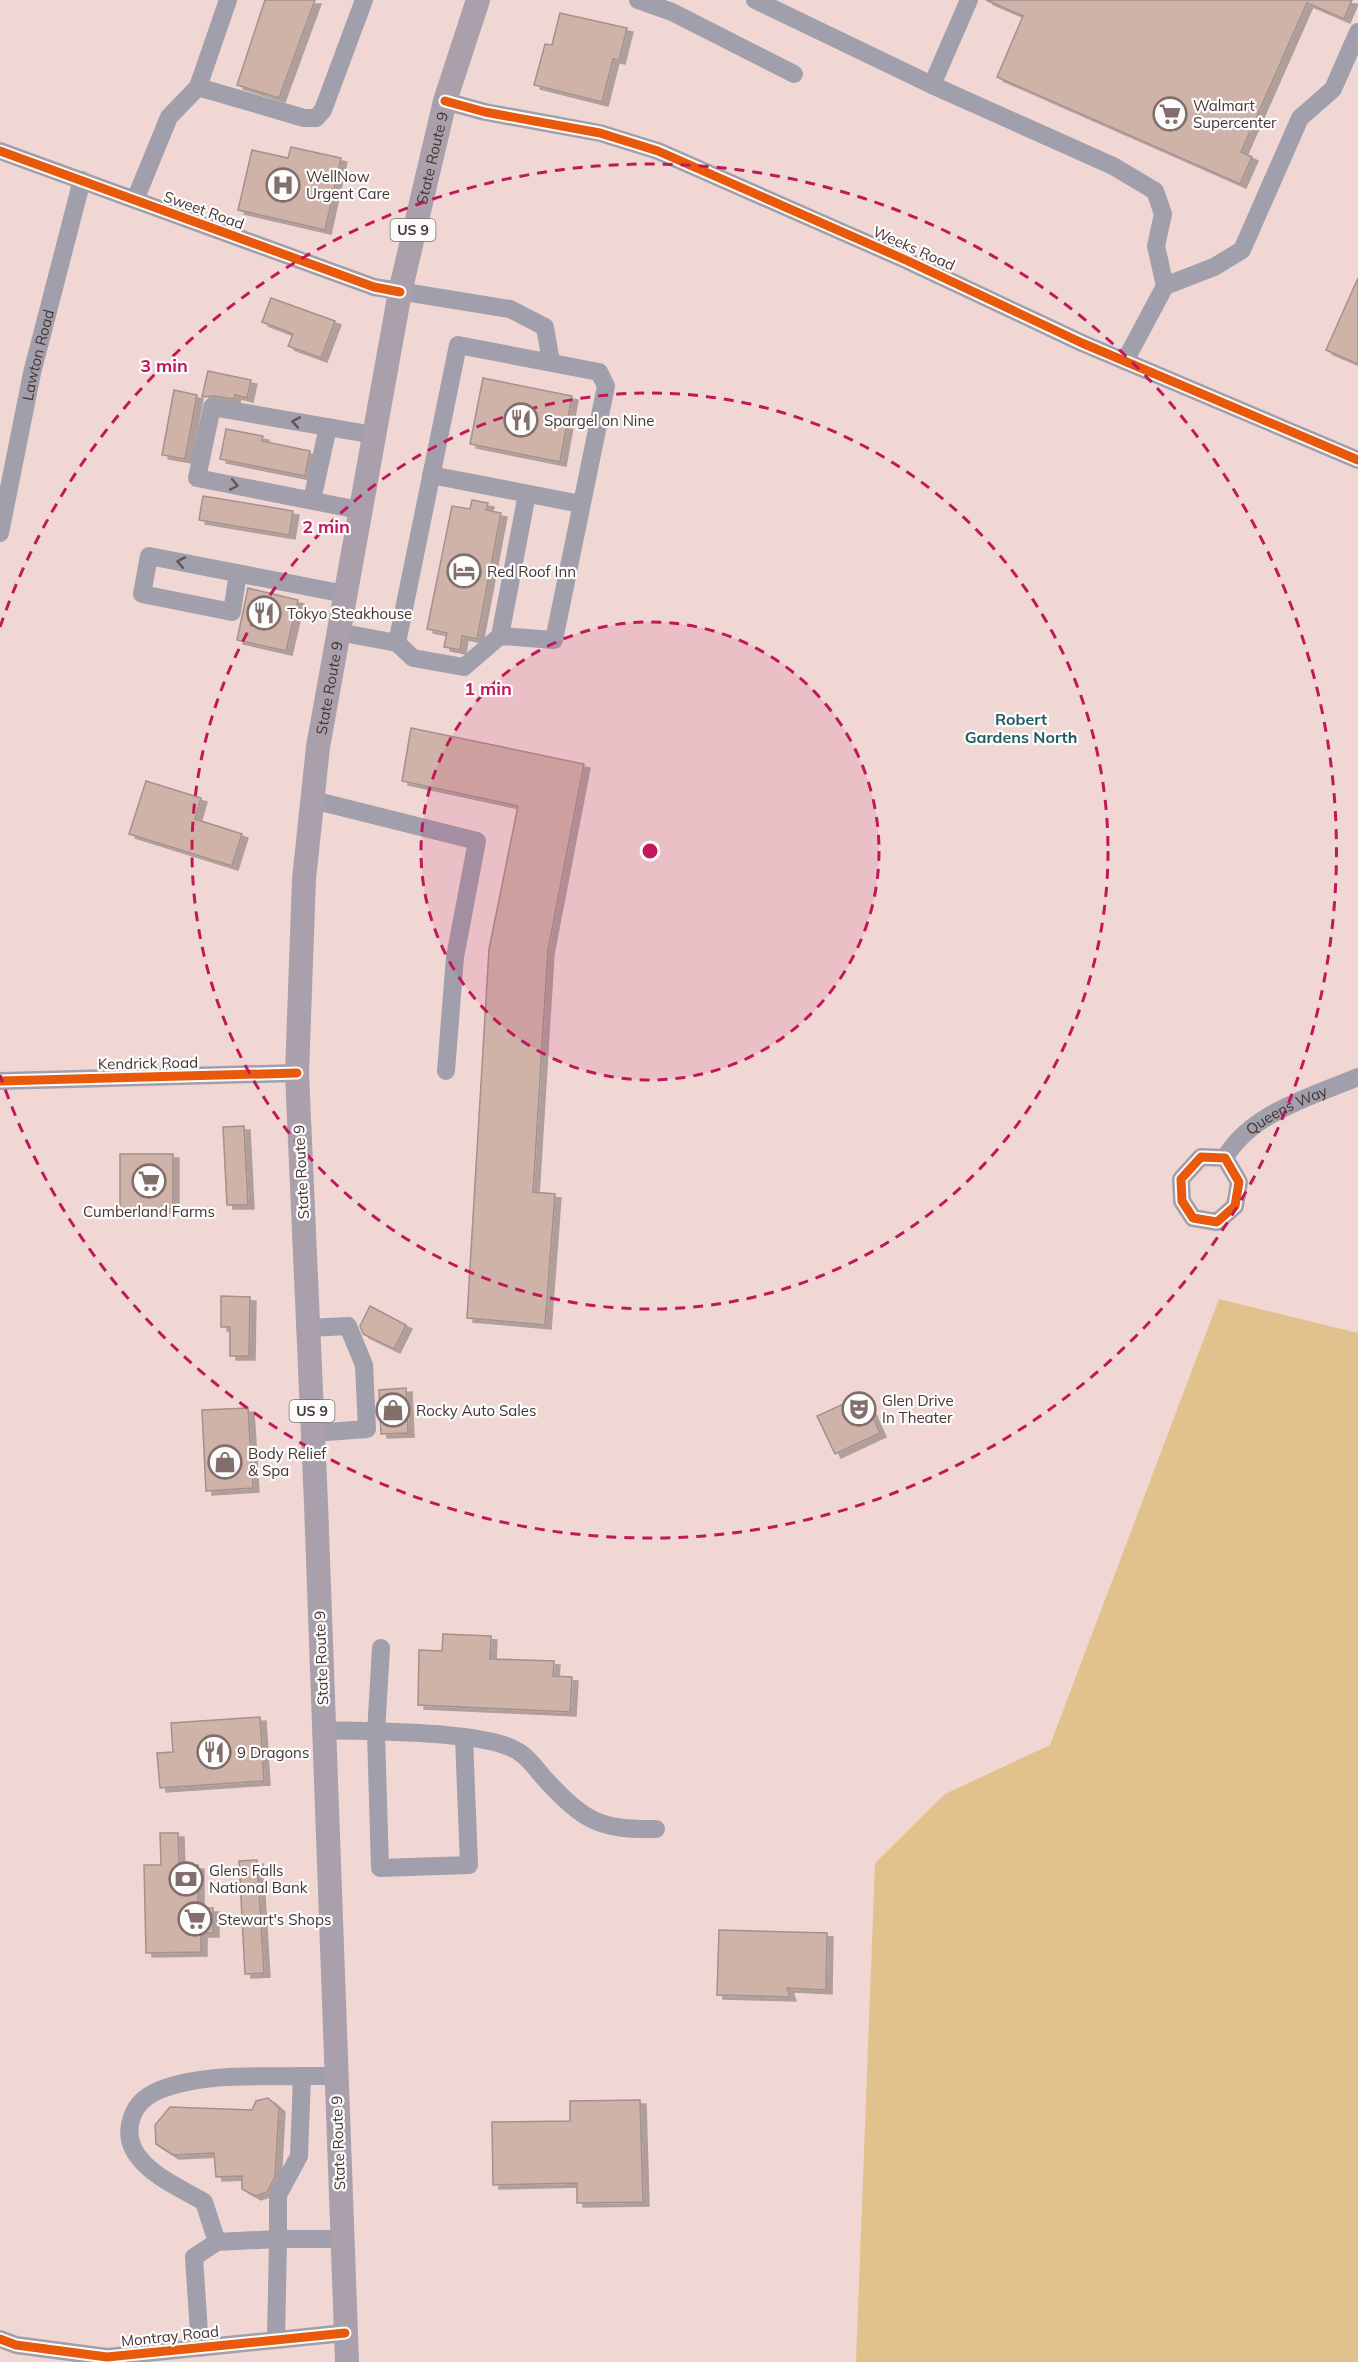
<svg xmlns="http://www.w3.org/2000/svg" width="1358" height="2362" font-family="Mulish,sans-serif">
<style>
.green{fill:#e1c28d}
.building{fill:#cfb3a9;stroke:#a3918c;stroke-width:1.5;filter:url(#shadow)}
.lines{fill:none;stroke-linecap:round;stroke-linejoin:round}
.minor{stroke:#a19fab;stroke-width:18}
.major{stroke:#a9a0ab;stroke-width:24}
.cycleway-casing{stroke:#fcfcfc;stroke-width:13}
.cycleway{stroke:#e8590c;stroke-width:9}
.oneway{stroke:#625556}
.ring{fill:none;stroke:#c2185b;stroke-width:3;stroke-dasharray:10 8}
.labels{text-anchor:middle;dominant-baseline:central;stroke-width:4.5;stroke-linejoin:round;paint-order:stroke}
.shield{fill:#fcfcfc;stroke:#7d716f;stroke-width:1.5}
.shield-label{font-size:14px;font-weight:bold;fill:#473532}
.poi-label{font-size:15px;fill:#473532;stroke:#fcfcfc;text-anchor:start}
.street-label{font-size:15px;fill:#473532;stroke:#fcfcfc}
.neighbourhood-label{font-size:16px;font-weight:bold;fill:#225b63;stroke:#fcfcfc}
.centre{fill:#c2185b;stroke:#fcfcfc;stroke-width:3}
.ring-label{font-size:18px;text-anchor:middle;font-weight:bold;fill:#c2185b;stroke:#fcfcfc;stroke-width:4.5;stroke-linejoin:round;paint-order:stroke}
</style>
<defs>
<filter id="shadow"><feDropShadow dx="6" dy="4" stdDeviation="0" flood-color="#0004"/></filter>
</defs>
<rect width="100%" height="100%" fill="#f0d7d4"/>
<!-- green -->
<polygon class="green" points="1219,1299 1358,1333 1358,2362 856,2362 875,1863 945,1794 1050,1745"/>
<!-- building -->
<g class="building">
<polygon points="265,0 315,0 279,98 237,85"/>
<polygon points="986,0 1352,0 1344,19 1307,3 1241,152 1252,157 1240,184 997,77 1023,16"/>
<polygon points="560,13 627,28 619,60 613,59 602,102 534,85 545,44 552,45"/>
<polygon points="291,147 341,158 325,230 238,210 252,150 288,158"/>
<polygon points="1358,278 1358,364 1326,350"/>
<polygon points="271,298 335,321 321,358 288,346 293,334 262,322"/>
<polygon points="208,371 251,380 247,398 235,395 234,399 214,396 202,397"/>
<polygon points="483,378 572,396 560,462 470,444"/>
<polygon points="174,390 197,395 185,459 162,455"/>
<polygon points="226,429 263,436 262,441 310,451 305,476 220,459"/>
<polygon points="203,496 293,511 289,535 199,520"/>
<polygon points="472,500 488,503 486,510 501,513 477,639 462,636 460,650 444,647 447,633 427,629 452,506 470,509"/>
<polygon points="248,588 298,600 286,651 237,640"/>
<polygon points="411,728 584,764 548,950 533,1192 555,1194 545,1325 467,1318 489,949 518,806 402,781"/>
<polygon points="146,781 201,798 195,819 242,834 232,866 129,834"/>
<polygon points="244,1126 248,1205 227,1205 223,1127"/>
<rect x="120" y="1154" width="53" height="55"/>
<polygon points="221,1296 250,1297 249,1356 230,1356 230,1327 221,1327"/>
<polygon points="370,1306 406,1325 394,1349 363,1334 360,1326"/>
<polygon points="406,1388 408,1433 381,1434 379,1390"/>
<polygon points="863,1395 880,1433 835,1454 817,1416"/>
<polygon points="248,1408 253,1488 206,1491 202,1410"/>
<polygon points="443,1634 491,1636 490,1659 554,1661 553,1676 572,1677 570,1712 418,1705 419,1650 442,1651"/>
<polygon points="260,1717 264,1781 160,1788 157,1753 173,1752 171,1723"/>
<polygon points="160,1833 178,1833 179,1865 198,1865 198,1908 213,1908 213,1933 201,1933 201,1952 146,1953 144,1865 161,1865"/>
<polygon points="257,1860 264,1973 245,1974 239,1861"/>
<polygon points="719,1930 827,1933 826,1990 787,1988 790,1997 717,1995"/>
<polygon points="268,2098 279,2108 275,2177 267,2192 255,2196 242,2189 242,2176 216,2177 214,2153 173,2155 156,2144 155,2125 170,2107 252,2110 256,2101"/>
<polygon points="640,2100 643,2202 577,2203 577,2183 493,2185 492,2122 570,2121 570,2101"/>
</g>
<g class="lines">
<!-- minor -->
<g class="minor">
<polyline points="228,0 198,87 304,118 316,118 323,110 364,0"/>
<polyline points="638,0 672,12 794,74"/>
<polyline points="755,0 932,85 969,0"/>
<polyline points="932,85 1113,166 1155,191 1163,214 1156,246 1165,286"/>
<polyline points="445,101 485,112 600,133 658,151 908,261 1082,343 1358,460"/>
<polyline points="0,151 374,287 510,309 545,327 551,362"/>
<polyline points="135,200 169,117 198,87"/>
<polyline points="1125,361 1165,286 1214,267 1242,250 1300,118 1333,89 1358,32"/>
<polyline points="431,475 581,504"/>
<polyline points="312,500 328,427"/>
<polyline points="359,510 197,478 212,407 374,435"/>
<path id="s1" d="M0 533 32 373 82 180"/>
<polyline points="238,573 232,612 142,594 149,556 345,594"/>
<polyline points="338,632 397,643 413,658 464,667 500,636 554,640 606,386 599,372 458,345 397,643"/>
<polyline points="500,636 527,494"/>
<polyline points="313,800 477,841 455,957 446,1071"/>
<polyline points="0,1081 297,1073"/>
<polygon points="1201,1157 1225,1158 1239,1182 1235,1206 1217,1222 1193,1218 1182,1201 1181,1179"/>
<path id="s2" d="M1225 1158C1250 1113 1313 1096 1358 1077"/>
<polyline points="308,1328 348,1326 364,1365 367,1429 313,1433"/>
<polyline points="381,1648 376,1733 380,1868 469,1865 464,1737"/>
<path d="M324 1730C367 1732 488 1730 519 1752 529 1758 537 1770 545 1779 584 1821 599 1830 656 1829"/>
<path d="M217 2242 204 2202C173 2184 116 2161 132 2117 137 2102 150 2093 165 2088 209 2073 256 2077 302 2076"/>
<polyline points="0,2339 16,2345 107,2357 345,2333"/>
<polyline points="276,2340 278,2239 342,2239"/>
<polyline points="200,2348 194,2257 217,2242 278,2239 278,2195 299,2156 302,2076 336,2076"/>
</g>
<!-- major -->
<path class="major" id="s3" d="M347 2362 316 1504 297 1073 304 879 318 747 400 292 445 101 478 0"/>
<!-- cycleway casing -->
<g class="cycleway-casing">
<g id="cycleway">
<polyline points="445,101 485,112 600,133 658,151 908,261 1082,343 1358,460"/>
<polyline points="0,151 374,287 400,292"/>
<polyline points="0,1081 297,1073"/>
<polygon points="1201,1157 1225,1158 1239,1182 1235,1206 1217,1222 1193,1218 1182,1201 1181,1179"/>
<polyline points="0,2339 16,2345 107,2357 345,2333"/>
</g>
</g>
<!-- cycleway -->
<use href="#cycleway" class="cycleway"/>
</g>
<!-- one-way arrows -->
<defs><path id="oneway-chevron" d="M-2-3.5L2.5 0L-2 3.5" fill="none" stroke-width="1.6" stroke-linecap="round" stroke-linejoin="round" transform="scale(1.5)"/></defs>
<g class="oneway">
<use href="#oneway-chevron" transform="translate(296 422) rotate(-170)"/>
<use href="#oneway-chevron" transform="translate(234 485) rotate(11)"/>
<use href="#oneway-chevron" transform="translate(181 562) rotate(-169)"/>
</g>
<!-- distance rings -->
<circle cx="650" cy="851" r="229" fill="#c2185b" fill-opacity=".12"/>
<g class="ring">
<circle cx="650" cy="851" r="229"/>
<circle cx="650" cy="851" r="458"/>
<path d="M0 627A687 687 0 1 1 0 1075"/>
</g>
<!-- icons -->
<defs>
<g id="supermarket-ring" transform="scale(1.725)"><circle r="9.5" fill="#fcfcfc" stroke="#826e6b" stroke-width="1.5"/><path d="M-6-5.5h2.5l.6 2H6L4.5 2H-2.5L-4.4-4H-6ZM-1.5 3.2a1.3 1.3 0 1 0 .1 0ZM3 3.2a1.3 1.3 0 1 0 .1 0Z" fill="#826e6b"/></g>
<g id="hospital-ring" transform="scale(1.725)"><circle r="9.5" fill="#fcfcfc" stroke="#826e6b" stroke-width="1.5"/><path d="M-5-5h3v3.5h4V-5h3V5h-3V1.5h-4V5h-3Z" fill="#826e6b"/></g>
<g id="restaurant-ring" transform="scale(1.725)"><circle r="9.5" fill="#fcfcfc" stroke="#826e6b" stroke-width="1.5"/><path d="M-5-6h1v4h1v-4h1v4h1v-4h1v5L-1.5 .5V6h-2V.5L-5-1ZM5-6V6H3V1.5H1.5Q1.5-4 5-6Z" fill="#826e6b"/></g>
<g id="hotel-ring" transform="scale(1.725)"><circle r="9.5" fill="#fcfcfc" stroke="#826e6b" stroke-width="1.5"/><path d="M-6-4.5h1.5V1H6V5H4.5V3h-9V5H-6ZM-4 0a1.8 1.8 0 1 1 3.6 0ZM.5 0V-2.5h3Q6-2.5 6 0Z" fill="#826e6b"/></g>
<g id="theatre-ring" transform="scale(1.725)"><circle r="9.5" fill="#fcfcfc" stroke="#826e6b" stroke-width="1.5"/><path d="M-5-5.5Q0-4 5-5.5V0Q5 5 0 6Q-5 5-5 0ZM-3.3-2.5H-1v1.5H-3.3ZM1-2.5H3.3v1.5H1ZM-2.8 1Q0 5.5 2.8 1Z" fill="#826e6b"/></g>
<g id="shop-ring" transform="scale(1.725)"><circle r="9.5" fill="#fcfcfc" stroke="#826e6b" stroke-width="1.5"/><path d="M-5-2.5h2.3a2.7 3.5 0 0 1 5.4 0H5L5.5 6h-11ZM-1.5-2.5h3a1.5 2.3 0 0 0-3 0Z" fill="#826e6b"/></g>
<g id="bank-ring" transform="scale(1.725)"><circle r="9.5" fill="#fcfcfc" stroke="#826e6b" stroke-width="1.5"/><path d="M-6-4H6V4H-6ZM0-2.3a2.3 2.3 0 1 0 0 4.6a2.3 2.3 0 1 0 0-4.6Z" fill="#826e6b"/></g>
</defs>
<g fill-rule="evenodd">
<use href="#supermarket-ring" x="1170" y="114"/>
<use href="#hospital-ring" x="283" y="185"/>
<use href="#restaurant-ring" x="521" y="420"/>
<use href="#hotel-ring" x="464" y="571"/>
<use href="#restaurant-ring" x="264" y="613"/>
<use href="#supermarket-ring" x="149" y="1181"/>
<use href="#theatre-ring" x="859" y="1409"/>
<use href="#shop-ring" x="393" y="1410"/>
<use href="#shop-ring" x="225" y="1462"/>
<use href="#restaurant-ring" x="214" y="1752"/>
<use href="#bank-ring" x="186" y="1879"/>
<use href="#supermarket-ring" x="195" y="1919"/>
</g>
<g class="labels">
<!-- shield labels -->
<g class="shield">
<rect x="390.5" y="219" width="45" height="22" rx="4.5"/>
<rect x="289.5" y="1400" width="45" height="22" rx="4.5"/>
</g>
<g class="shield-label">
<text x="413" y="230">US 9</text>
<text x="312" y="1411">US 9</text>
</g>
<!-- poi labels -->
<g class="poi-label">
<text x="1193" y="105">Walmart<tspan x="1193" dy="17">Supercenter</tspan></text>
<text x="306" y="176">WellNow<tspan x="306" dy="17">Urgent Care</tspan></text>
<text x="544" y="420">Spargel on Nine</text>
<text x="487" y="571">Red Roof Inn</text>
<text x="287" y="613">Tokyo Steakhouse</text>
<text x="149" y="1211" text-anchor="middle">Cumberland Farms</text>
<text x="882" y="1400">Glen Drive<tspan x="882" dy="17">In Theater</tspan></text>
<text x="416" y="1410">Rocky Auto Sales</text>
<text x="248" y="1453">Body Relief<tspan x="248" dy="17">&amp; Spa</tspan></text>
<text x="237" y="1752">9 Dragons</text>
<text x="209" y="1870">Glens Falls<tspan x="209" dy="17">National Bank</tspan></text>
<text x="218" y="1919">Stewart's Shops</text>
</g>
<!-- street labels -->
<g class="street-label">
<text stroke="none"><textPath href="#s3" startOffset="2217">State Route 9</textPath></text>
<text transform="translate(204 210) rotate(20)">Sweet Road</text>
<text transform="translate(914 248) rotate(24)">Weeks Road</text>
<text stroke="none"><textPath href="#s1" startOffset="182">Lawton Road</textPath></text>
<text stroke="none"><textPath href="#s3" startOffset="1677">State Route 9</textPath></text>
<text transform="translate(148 1063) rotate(-1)">Kendrick Road</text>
<text stroke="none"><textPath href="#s2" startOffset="80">Queens Way</textPath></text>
<text transform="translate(301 1172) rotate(-93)">State Route 9</text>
<text transform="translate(321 1658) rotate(-92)">State Route 9</text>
<text transform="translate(338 2143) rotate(-92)">State Route 9</text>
<text transform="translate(170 2336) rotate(-6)">Montray Road</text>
</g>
<!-- neighbourhood labels -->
<g class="neighbourhood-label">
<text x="1021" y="719">Robert<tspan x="1021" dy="18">Gardens North</tspan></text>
</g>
</g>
<circle cx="650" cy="851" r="9" class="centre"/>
<g class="ring-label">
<text x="164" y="372">3 min</text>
<text x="326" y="533">2 min</text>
<text x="488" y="695">1 min</text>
</g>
</svg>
